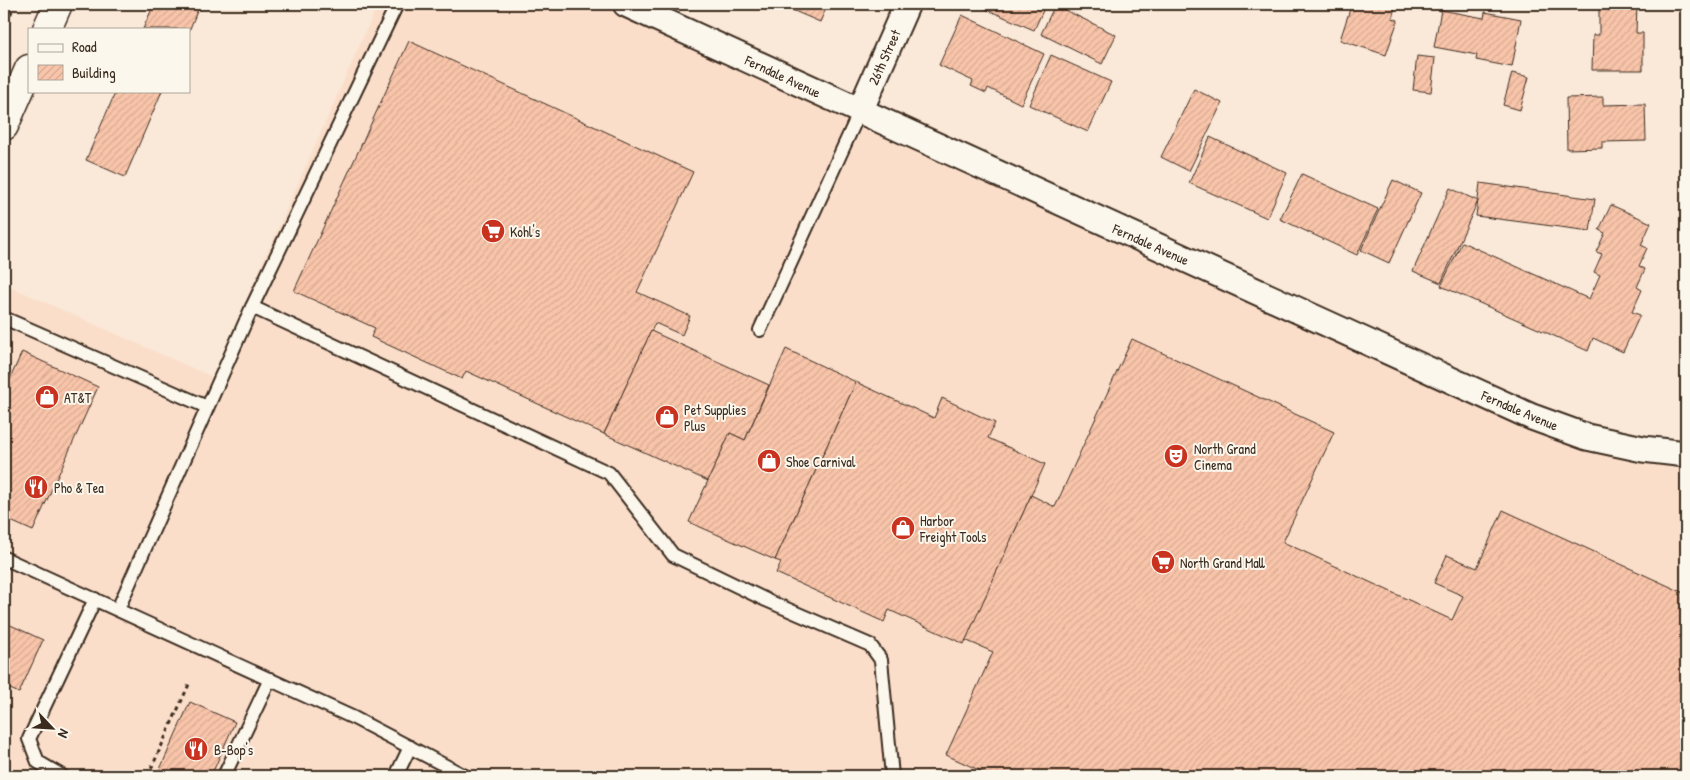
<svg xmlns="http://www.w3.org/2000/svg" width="1690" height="780" font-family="'Patrick Hand',sans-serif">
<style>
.built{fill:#fadeca}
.building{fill:url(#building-hatch);stroke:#3b2a1e}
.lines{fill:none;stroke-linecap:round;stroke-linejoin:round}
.lane-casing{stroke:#3b2a1e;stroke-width:16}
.street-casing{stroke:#3b2a1e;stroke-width:29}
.secondary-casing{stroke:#3b2a1e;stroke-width:31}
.path{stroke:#3b2a1e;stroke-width:3;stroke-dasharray:4 4;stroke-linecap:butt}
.lane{stroke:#fbf7ec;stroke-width:12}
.street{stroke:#fbf7ec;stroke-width:25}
.secondary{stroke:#fbf7ec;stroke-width:28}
.labels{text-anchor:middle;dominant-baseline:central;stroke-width:4;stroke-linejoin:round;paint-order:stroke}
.street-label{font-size:14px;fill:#3b2a1e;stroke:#fbf7ec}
.poi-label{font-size:14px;fill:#3b2a1e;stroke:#fbf7ec;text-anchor:start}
</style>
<defs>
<pattern id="building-hatch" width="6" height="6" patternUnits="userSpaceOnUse" patternTransform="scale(1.25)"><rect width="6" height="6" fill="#f9c5aa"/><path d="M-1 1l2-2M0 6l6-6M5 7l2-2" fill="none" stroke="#d6a992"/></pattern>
</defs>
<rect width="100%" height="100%" fill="#fae8d8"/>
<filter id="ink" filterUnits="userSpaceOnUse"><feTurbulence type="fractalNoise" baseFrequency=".02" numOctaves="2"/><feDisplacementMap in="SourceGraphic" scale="10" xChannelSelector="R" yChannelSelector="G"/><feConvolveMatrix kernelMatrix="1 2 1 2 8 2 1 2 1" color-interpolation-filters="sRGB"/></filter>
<g filter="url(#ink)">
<!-- built -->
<polygon class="built" points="378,4 598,4 706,49 1526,424 1686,459 1686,776 4,776 4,284 212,377"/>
<!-- building -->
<g class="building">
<polygon points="154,4 200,4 189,31 189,29 143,29"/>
<polygon points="778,4 828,4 820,22"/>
<polygon points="974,4 1046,4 1034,30"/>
<polygon points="1357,4 1396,4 1392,18 1398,20 1386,55 1340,40 1351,6 1356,8"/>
<polygon points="1599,4 1637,4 1636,33 1643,33 1643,70 1592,70 1593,35 1599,35"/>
<polygon points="1055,5 1116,35 1102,64 1041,34"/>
<polygon points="1441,10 1484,18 1485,12 1521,19 1512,67 1476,60 1477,55 1434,47"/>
<polygon points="962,15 1044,54 1021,104 988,88 986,93 971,86 973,81 939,65"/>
<polygon points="409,41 693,172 637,292 690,316 682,335 655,323 604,434 466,371 462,379 371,337 375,328 294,291"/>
<polygon points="1051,55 1111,82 1088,132 1029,105"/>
<polygon points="1417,56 1435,58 1431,92 1413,90"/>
<polygon points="1512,73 1529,77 1520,110 1503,105"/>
<polygon points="1194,89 1222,103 1189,171 1161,157"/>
<polygon points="116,91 162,91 125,177 86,160"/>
<polygon points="1603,97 1603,105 1645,104 1646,141 1602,142 1602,148 1567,149 1566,98"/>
<polygon points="1210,137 1287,173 1267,218 1189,183"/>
<polygon points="1302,174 1378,209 1357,255 1280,219"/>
<polygon points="1393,180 1421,193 1389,263 1361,250"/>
<polygon points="1480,183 1595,199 1590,231 1476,216"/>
<polygon points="1450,188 1478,201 1441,283 1413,271"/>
<polygon points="1611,205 1651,223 1641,245 1647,248 1639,266 1645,269 1637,287 1642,290 1632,312 1640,315 1623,352 1593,338 1588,351 1441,286 1462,242 1589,299 1600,275 1594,272 1602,254 1596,252 1605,233 1599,230"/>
<polygon points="651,331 769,385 745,440 730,433 708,481 604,434"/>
<polygon points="1132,339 1334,432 1283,542 1452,620 1463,596 1434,583 1447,555 1477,568 1503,510 1686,594 1686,776 992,776 946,755 993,652 965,640 1031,495 1055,507"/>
<polygon points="786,349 856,382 775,560 689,522 730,433 745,440"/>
<polygon points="22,352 98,387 33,531 4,518 4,392"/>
<polygon points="856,382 934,418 942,398 995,423 988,438 1045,464 964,644 889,610 884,622 776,573 781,562 775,560"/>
<polygon points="4,622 43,640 19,693 8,688 4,697"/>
<polygon points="190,702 235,722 211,776 157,776"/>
</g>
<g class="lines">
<!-- lane casing -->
<g class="lane-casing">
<g id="lane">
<polyline points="252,307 609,473 673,555 766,600 870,645 881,660 892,776"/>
<polyline points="4,318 207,407"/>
<polyline points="760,330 860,111"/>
<polyline points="4,558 354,718 465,776"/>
<polyline points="118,609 252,307 397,4"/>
<polyline points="62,776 38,762 29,739 95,599"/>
<polyline points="224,776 270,679"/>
<polyline points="396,776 410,747"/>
</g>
</g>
<!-- street casing -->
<g class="street-casing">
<g id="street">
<polyline points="626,4 1532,417 1587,437 1643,449 1686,454"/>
<polyline points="860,111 907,4"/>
</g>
</g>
<!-- secondary casing -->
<g class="secondary-casing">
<g id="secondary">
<polyline points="47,29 58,4"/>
<polyline points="4,126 29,69"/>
</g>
</g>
<!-- path -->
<g class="path">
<polyline points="4,29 15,4"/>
<polyline points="148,776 190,682"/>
</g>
<!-- lane -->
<use href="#lane" class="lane"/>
<!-- street -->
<use href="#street" class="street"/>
<!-- secondary -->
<use href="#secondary" class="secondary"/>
</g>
</g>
<!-- icons -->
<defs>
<g id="supermarket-disc" transform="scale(1.25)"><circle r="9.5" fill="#c8321e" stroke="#fbf7ec"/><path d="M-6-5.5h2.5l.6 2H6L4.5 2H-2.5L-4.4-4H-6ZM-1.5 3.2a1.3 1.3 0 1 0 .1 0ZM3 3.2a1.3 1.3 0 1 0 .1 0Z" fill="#fff"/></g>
<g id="shop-disc" transform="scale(1.25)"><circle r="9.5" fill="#c8321e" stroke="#fbf7ec"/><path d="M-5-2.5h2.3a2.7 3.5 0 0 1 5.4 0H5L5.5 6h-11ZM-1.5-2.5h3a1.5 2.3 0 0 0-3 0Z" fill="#fff"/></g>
<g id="theatre-disc" transform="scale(1.25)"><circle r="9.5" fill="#c8321e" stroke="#fbf7ec"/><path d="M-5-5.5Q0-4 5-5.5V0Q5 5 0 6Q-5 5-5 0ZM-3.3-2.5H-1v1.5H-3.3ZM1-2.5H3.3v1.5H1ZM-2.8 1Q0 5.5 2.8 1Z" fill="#fff"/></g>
<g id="restaurant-disc" transform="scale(1.25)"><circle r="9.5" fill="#c8321e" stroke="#fbf7ec"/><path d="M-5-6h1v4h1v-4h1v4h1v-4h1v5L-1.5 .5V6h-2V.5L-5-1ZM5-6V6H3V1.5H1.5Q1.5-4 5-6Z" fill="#fff"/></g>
</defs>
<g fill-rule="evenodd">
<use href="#supermarket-disc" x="493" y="231"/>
<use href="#shop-disc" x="47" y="397"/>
<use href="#shop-disc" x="667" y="417"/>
<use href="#theatre-disc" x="1176" y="456"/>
<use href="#shop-disc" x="769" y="461"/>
<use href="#restaurant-disc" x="36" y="487"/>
<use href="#shop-disc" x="903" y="528"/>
<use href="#supermarket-disc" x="1163" y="562"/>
<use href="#restaurant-disc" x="196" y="749"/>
</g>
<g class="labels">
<!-- street labels -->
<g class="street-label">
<text transform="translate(884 57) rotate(-66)">26th Street</text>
<text transform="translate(783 76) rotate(25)">Ferndale Avenue</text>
<text transform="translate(1151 244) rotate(24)">Ferndale Avenue</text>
<text transform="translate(1520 410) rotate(23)">Ferndale Avenue</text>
</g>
<!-- poi labels -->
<g class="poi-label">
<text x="510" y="231">Kohl's</text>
<text x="64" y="397">AT&amp;T</text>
<text x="684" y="409">Pet Supplies<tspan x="684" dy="16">Plus</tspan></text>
<text x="1194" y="448">North Grand<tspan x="1194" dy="16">Cinema</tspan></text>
<text x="786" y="461">Shoe Carnival</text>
<text x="54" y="487">Pho &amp; Tea</text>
<text x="920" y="520">Harbor<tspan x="920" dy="16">Freight Tools</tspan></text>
<text x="1180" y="562">North Grand Mall</text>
<text x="214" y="749">B-Bop's</text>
</g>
</g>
<!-- margin -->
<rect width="1690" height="780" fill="none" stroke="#fbf7ec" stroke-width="20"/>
<rect x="10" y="10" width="1670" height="760" fill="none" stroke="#3b2a1e" stroke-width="2" filter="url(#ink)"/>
<!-- legend -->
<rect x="28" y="28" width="162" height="65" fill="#fbf7ec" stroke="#aea59a"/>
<rect x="38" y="44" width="25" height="8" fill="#fbf7ec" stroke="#aea59a"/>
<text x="72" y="52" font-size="15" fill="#3b2a1e">Road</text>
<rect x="38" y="65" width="25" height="15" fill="url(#building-hatch)" stroke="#aea59a"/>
<text x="72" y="78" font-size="15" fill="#3b2a1e">Building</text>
<!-- north arrow -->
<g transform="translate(52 728) rotate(115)" stroke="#fbf7ec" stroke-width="4" paint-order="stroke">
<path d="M0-4L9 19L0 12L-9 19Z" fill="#3b2a1e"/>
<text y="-8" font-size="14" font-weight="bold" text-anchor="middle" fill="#3b2a1e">N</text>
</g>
</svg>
